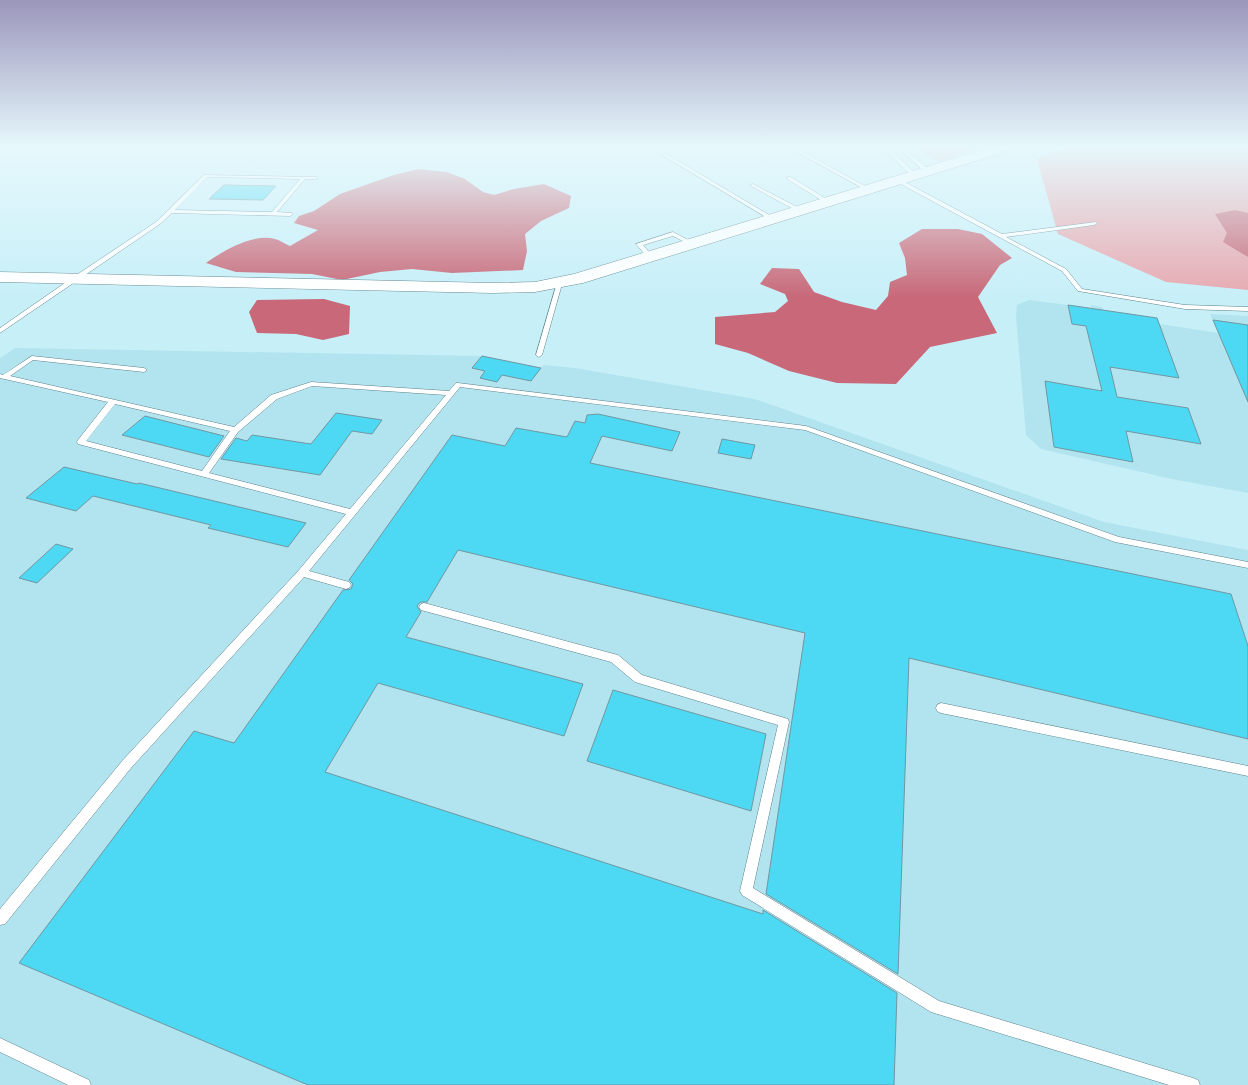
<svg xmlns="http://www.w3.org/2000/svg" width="1248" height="1085" font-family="Ubuntu,sans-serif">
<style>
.built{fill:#b2e4ef}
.green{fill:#e7a8b0}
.water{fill:#c86878}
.building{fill:#4dd8f4;stroke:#7197a0}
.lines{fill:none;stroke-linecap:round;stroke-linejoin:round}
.service-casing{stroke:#5d828b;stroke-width:1}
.secondary-casing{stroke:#5d828b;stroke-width:1}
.service{fill:#fff;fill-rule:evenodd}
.secondary{fill:#fff;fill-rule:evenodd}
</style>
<rect width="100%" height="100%" fill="#c7eff8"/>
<!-- built -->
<g class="built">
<polygon points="1029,300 1091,308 1091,305 1102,307 1104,310 1157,318 1160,324 1218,333 1210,314 1248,316 1248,493 1172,479 1041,449 1026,435 1016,316 1017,305"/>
<polygon points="15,348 482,356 540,368 543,365 575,368 755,399 1104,522 1248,550 1248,1085 0,1085 0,358"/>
</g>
<!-- green -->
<g class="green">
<polygon points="911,146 985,146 939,162"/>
<polygon points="1071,146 1248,146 1248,290 1166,282 1058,234 1037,159"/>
</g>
<!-- water -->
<g class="water">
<path d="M418 169 447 172 465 179 483 192 494 195 514 189 544 184 571 196 569 208 541 221 525 234 527 251 523 270 452 273 412 269 380 272 342 280 312 274 236 272 206 263C223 251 253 233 275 239 280 240 285 244 290 246L318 230 294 223 299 216 314 211 340 194 394 175Z"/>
<polygon points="1235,210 1248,213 1248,257 1223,242 1227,233 1215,214"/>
<polygon points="922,229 958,229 982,234 1012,258 1000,265 978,297 997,333 930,347 896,384 837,383 789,371 748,353 715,344 715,317 775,312 788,301 785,294 760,284 772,268 799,269 814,292 842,302 876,310 888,296 890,282 907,275 905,258 899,243"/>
<polygon points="324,299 350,306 349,334 323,340 296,334 257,333 249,312 257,300"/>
</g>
<!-- building -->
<g class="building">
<polygon points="224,185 276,186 263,200 209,199"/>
<polygon points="1068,305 1157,318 1179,378 1110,367 1117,397 1188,408 1201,444 1126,431 1133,462 1054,447 1045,381 1102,391 1086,326 1072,324"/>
<polygon points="1213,320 1248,325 1248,402"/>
<polygon points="482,356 541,368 531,381 502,375 497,382 480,378 485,371 472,368"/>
<polygon points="336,413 382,420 372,434 352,431 320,475 221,459 236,438 247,441 252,435 311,444"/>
<polygon points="598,414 680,432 672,451 602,436 590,463 1231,594 1248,646 1248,739 909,658 898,974 766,894 805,633 458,550 427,602 420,602 417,606 421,612 406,637 583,684 564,736 378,683 325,772 763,914 763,910 897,993 894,1085 308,1085 19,963 194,731 234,743 343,590 351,589 353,584 349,580 452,435 505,446 516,428 567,437 575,421 585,423 587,415"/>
<polygon points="145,416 224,436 209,457 122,435"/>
<polygon points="722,439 755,445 751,459 718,453"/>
<polygon points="64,467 137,484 139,483 306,523 288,547 208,528 211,525 93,496 76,511 26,498"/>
<polygon points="56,544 73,549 37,583 19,578"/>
<polygon points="613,690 766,734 751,811 587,761"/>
</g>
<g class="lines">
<!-- service casing -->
<g class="service-casing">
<g id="service">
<polygon points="647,146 653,146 776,219 771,220"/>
<polygon points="786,146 792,146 872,190 868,191"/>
<polygon points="879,146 890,149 917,175 917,177 913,177 886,151 879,148"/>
<polygon points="897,146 902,146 930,171 930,173 926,173"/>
<path d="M204 175 316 177 318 178 316 179H305L277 212 292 213 293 214 290 216 172 213 160 224 0 333V328L72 278 156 222ZM207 177 300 179 272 212 175 210Z"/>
<polygon points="787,177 791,177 831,202 826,203 787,179"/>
<polygon points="897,180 901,180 1002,234 1096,222 1097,223 1094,225 1006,237 1066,269 1082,289 1185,305 1248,307 1248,311 1185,309 1078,291 1062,271 897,182"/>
<polygon points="753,184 803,210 804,211 799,212 751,186 751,185"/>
<polygon points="673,232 696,244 691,245 673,236 643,245 653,257 650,259 648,258 636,244"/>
<polygon points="557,283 562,284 542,355 539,357 537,356 536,355"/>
<path d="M32 356 144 368 147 370 144 372 33 360 10 376 234 427 271 395 311 382 449 391 456 383H458L806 426 1119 537 1248 562V568L1115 542 805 430 460 387 309 571 349 582 351 585 349 588 346 589 304 577 131 768 5 924 0 925V909L123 760 299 570 346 514 78 444 77 442 78 440 108 402 0 378V374L3 375ZM312 386 446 395 350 509 209 473 238 432 277 399ZM115 404 230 431 202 471 86 441Z"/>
<polygon points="424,603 614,654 618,655 642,675 788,719 789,722 753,888 939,1001 1193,1078 1198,1080 1200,1085 1169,1085 931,1012 742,895 740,891 778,725 635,682 611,662 421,610 419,607 421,604"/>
<polygon points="941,703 1248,766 1248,776 941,713 937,711 936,708 937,705"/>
<polygon points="0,1038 89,1080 91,1085 68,1085 0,1052"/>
</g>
</g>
<!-- secondary casing -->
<g class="secondary-casing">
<polygon id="secondary" points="995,146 1016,146 1014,149 583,283 535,292 493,293 0,282 0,272 493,283 535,282 574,274"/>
</g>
<!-- service -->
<use href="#service" class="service"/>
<!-- secondary -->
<use href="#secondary" class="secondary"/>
</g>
<!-- sky -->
<linearGradient id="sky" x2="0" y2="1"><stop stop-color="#9b96bb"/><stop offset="0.49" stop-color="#e6f8fc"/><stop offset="1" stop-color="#e6f8fc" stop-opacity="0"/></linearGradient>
<rect width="1248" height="298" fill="url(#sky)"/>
</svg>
